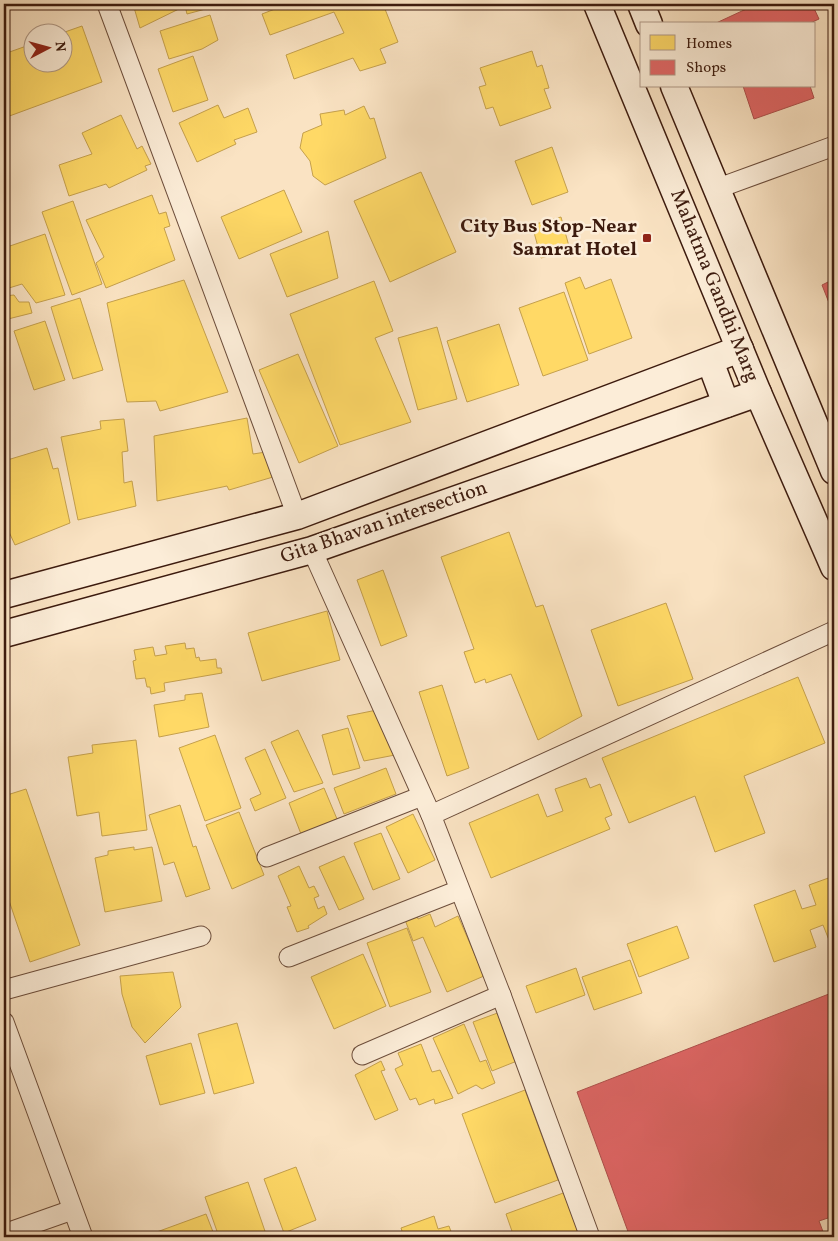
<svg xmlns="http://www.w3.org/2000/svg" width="838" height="1241" font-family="Vollkorn,serif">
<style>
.homes{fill:#ffd966;stroke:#c5a04c}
.shops{fill:#e06666;stroke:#af504c}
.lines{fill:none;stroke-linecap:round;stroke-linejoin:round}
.street-casing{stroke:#6c4d3b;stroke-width:21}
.secondary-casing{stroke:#3d1b0e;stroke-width:29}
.street{stroke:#fcedd8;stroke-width:19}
.secondary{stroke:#fcedd8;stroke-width:26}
.poi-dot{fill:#8f2418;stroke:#fcedd8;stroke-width:2}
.labels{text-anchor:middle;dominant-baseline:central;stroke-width:5;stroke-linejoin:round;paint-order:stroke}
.poi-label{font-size:20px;font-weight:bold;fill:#3d1b0e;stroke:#fcedd8;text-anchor:end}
.street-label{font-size:20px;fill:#3d1b0e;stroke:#fcedd8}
</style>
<rect width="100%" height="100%" fill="#fae3c3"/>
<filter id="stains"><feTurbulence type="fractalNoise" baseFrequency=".004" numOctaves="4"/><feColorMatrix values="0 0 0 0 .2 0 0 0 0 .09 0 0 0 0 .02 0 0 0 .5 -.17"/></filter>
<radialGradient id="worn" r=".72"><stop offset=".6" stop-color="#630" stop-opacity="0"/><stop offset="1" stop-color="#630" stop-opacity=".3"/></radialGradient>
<!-- homes -->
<g class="homes">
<polygon points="133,4 212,4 213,7 187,14 185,6 140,28"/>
<polygon points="288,4 383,4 398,42 380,49 386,63 360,71 353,58 294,79 286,55 344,33 334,12 270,35 262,14"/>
<polygon points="210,15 218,40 202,49 169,59 160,31"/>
<polygon points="82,26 102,82 4,118 4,54 32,44 32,62 62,62 62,33"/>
<polygon points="532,51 537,67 542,65 549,88 544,89 551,108 500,126 493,107 486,109 479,87 486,85 480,68"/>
<polygon points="193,56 208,100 173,112 158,69"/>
<polygon points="218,105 224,118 248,108 257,132 234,140 236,144 197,162 179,123"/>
<polygon points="364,106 370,119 374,118 386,158 325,185 313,176 310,161 300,148 303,133 322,125 320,114 344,110 345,115"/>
<polygon points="121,115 137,149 142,146 151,164 145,166 147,170 109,188 106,184 69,196 59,165 92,154 82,133"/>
<polygon points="552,147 568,192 532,205 515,161"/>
<polygon points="421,172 456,252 390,282 354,201"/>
<polygon points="284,190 302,232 239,259 221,217"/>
<polygon points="152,195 159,214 166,212 170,226 164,228 175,260 106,288 96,263 104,257 86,220"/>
<polygon points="73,201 102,284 72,295 42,212"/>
<polygon points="561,217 570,250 541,258 532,225"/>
<polygon points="328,231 338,278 287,297 270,254"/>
<polygon points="45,234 65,295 36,303 22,284 9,288 6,268 4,269 4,248"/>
<polygon points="580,277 585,289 611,279 632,338 589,354 565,283"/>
<polygon points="184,280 228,392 160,411 156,401 127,402 107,303"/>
<polygon points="374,281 393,331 375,338 411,422 340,445 290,314"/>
<polygon points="564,292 588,360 543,376 519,308"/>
<polygon points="14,295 19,302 29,302 32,313 4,320 4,296"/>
<polygon points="80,298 103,370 73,379 51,307"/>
<polygon points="45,321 65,380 34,390 14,331"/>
<polygon points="499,324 519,385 467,402 447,341"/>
<polygon points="437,327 457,399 418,410 398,338"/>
<polygon points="298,354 338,446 299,463 259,370"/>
<polygon points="247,418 253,454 266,452 273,477 229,490 227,486 157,501 154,436"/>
<polygon points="124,419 128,451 122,452 124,483 132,481 136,506 78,520 61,437 101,429 100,421"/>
<polygon points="47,448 53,469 58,468 70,523 15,545 4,521 4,461"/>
<polygon points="509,532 536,607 543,605 582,716 538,740 511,674 486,683 485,679 475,683 464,652 474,649 441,557"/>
<polygon points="383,570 407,636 381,646 357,580"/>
<polygon points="666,603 693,679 618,706 591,630"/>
<polygon points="327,611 340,660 262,681 248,633"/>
<polygon points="185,643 186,649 194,648 196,658 199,657 200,661 216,659 217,668 221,668 222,673 164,683 165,691 151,694 150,687 147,687 145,678 136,679 133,661 136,660 134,650 153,647 155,656 167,654 165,646"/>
<polygon points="798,677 825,743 744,776 765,833 715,852 695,796 629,823 602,758"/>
<polygon points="442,685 469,768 447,776 419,692"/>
<polygon points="202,693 209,727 159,737 154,705 185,700 185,695"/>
<polygon points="377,710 395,755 364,761 347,716"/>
<polygon points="348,728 360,768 333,775 322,735"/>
<polygon points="298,730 323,783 294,792 271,742"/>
<polygon points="215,735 241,808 205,821 179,748"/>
<polygon points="136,740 147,830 102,836 99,812 77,816 68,757 93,753 92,745"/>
<polygon points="265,749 286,798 255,811 250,799 261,794 245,758"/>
<polygon points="386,768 396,794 344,814 334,788"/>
<polygon points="586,778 590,788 600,784 612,815 605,818 610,829 491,878 469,823 538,794 547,817 563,811 555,789"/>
<polygon points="324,788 337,819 301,834 289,803"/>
<polygon points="26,789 80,945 30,962 4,886 4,796"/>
<polygon points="180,805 193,847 196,846 210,889 186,897 174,862 164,865 149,815"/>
<polygon points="239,812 264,875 232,889 206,825"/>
<polygon points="413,814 435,860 408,873 386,827"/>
<polygon points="381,833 400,879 373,890 354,843"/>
<polygon points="134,847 134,850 152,847 162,901 105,912 95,858 108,855 108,851"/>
<polygon points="344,856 364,899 339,910 319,867"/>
<polygon points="299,866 309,888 314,886 319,896 314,898 318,909 324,906 327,914 308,926 309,928 297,932 287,907 291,906 278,876"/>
<polygon points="834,876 834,938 829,940 823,925 810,930 816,947 774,962 754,905 795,890 802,909 816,905 809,885"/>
<polygon points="416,912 418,919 430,914 435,927 458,916 484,976 447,992 423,937 413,941 404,917"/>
<polygon points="677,926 689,958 639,977 627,944"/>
<polygon points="407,928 431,992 390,1007 367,943"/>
<polygon points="363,954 386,1006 334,1029 311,977"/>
<polygon points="630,960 642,993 594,1010 582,977"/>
<polygon points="576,968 585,995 536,1013 526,986"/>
<polygon points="173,972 181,1007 145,1043 132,1027 122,994 120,976"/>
<polygon points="503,1011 522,1059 492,1071 473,1022"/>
<polygon points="237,1023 254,1083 214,1094 198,1034"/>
<polygon points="464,1024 480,1062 486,1060 495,1083 482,1089 476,1085 458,1094 433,1038"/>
<polygon points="191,1043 205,1093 160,1105 146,1056"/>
<polygon points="421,1044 432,1072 440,1070 453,1098 435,1104 434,1099 419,1105 416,1098 410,1100 395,1069 403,1065 398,1053"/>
<polygon points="381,1061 385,1070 381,1071 398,1110 375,1120 355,1075"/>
<polygon points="525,1090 558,1180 495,1203 462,1114"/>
<polygon points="296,1167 316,1220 284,1233 264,1179"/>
<polygon points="248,1182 267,1237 219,1237 205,1197"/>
<polygon points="566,1192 583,1237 514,1237 506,1214"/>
<polygon points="206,1214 215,1237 155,1237 154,1233"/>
<polygon points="434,1216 438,1229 449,1226 453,1237 404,1237 401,1228"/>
</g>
<!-- shops -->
<g class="shops">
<polygon points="757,4 812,4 819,19 808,24 714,24"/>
<polygon points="743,86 810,86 814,98 754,119"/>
<polygon points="834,279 834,312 833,313 822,285"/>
<polygon points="834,992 834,1216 819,1221 825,1237 630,1237 577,1092"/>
</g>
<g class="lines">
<!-- street casing -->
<g class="street-casing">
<g id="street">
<polyline points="107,4 297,516"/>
<polyline points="716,189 834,146"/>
<polyline points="312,550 431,815 501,995 590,1237"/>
<polyline points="431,815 834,631"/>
<polyline points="267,857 422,796"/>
<polyline points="289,957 459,890"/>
<polyline points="4,990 201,936"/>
<polyline points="4,1022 83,1237"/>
<polyline points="362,1055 501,995"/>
<polyline points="4,1234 72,1210"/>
</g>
</g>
<!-- secondary casing -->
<g class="secondary-casing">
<g id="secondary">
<polyline points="597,4 758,393 834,567"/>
<polyline points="641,4 649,24"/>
<polyline points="674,86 834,471"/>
<polyline points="710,361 726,404"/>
<polyline points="4,595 297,516 740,349"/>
<polyline points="4,634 312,550 758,393"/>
</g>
</g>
<!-- street -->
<use href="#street" class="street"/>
<!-- secondary -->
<use href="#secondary" class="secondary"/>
</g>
<!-- markers -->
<rect class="poi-dot" x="642" y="233" width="10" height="10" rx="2.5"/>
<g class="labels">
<!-- poi labels -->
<g class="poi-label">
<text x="637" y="227">City Bus Stop-Near<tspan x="637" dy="23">Samrat Hotel</tspan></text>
</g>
<!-- street labels -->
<g class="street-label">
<text transform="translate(714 286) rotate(68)">Mahatma Gandhi Marg</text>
<text transform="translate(384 523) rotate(-19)">Gita Bhavan intersection</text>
</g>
</g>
<!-- margin -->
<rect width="838" height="1241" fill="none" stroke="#fae3c3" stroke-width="20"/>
<rect x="5" y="5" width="828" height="1231" fill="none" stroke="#3d1b0e" stroke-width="2.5"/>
<rect x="10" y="10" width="818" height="1221" fill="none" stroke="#3d1b0e"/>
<!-- legend -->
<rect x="640" y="22" width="175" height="65" fill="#fcedd8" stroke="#b09987"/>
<rect x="650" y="35" width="25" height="15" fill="#ffd966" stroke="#b09987"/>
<text x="686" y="48" font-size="15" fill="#3d1b0e">Homes</text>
<rect x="650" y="60" width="25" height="15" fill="#e06666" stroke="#b09987"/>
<text x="686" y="72" font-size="15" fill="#3d1b0e">Shops</text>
<!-- north arrow -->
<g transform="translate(48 48) rotate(84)"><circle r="24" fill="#fcedd8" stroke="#b09987"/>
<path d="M0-4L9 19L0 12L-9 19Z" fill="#8f2418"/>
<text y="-8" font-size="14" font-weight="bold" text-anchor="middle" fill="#3d1b0e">N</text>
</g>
<rect width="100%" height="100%" filter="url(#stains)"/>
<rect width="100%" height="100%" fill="url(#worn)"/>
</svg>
